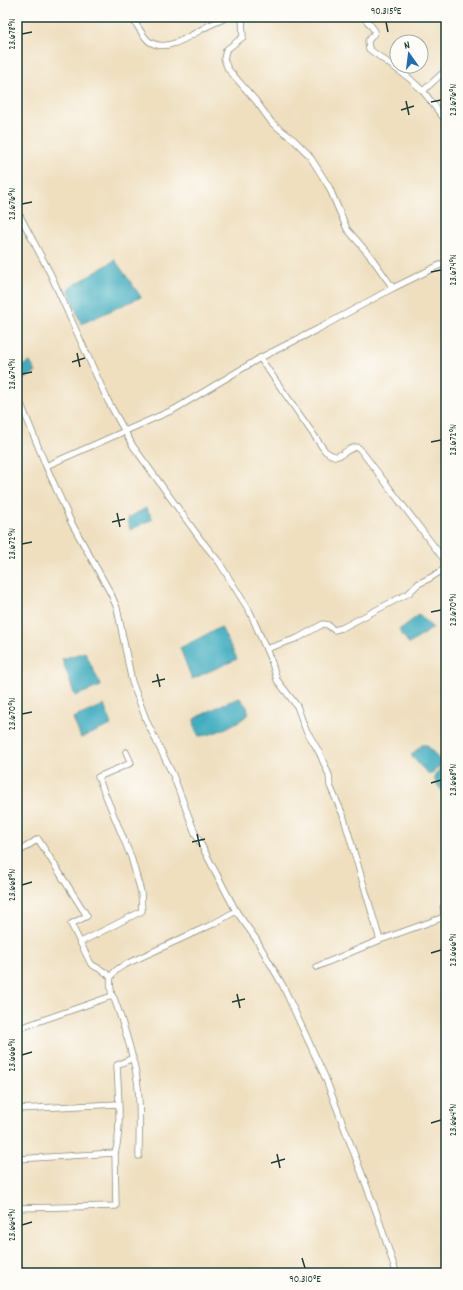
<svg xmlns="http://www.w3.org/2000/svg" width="463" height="1290" font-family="Dekko,sans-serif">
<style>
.water{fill:#41adc0;stroke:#30757a}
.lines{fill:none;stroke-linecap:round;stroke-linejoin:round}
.minor-casing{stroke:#878e7a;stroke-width:7}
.minor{stroke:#fff;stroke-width:5.5}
.ticks{fill:none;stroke:#1f3d34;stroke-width:1.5}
.neatline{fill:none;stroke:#1f3d34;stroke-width:1.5}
.ticks-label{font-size:10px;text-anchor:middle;fill:#1f3d34}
</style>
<rect width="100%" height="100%" fill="#fdfcf7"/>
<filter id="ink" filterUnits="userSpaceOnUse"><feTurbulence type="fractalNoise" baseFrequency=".025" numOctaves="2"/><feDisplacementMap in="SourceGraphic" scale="8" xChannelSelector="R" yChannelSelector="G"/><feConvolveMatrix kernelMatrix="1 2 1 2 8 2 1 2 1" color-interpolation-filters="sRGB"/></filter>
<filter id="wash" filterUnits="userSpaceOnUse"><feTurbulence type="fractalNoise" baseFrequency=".012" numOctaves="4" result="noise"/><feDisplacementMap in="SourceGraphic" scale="16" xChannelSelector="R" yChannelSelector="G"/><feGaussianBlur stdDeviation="0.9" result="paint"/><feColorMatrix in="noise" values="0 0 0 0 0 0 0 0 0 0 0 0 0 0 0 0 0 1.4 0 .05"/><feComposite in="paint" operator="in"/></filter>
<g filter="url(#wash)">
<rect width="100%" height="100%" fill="#efdfbf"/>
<!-- water -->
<g class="water">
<polygon points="115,260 141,297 81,324 68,289"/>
<polygon points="30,362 36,372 17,383 17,368"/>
<polygon points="146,508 153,519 130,530 128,518"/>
<polygon points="419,615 433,628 409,644 399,630"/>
<polygon points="221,627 237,659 192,679 180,648"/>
<polygon points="85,652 101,686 75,696 62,659"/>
<path d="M240 698 247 707 249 714C238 723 213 736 199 736L195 729 194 719 223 704Z"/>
<polygon points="104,705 111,725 81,738 73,718"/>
<polygon points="422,745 427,745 441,762 441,766 429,775 412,757 412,754"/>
<path d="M443 768H446V795C439 787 426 776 443 768Z"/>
</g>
</g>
<g filter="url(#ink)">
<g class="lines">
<!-- minor casing -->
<g class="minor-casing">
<g id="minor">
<path d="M132 17C136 24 144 38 150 42 169 54 194 32 210 25 216 22 222 20 227 17"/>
<polyline points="242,17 243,37 226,50 224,59 228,69 256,101 272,123 294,140 309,155 329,187 347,229 371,257 393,288"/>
<polyline points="364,17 375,31 373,35 368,41 369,49 409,78 423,91 446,121"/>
<polyline points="423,91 446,70"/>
<polyline points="20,216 50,273 108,401 133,446 201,540 219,562 250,612 272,663 277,680 297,706 305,728 319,752 329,775 330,786 343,815 380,940"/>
<path d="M260 358 325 451C341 463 340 451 356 447L359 448 446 562"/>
<path d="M17 394 46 466 71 522 111 594 117 608 132 682 147 722 173 775 195 833 236 911 213 924 124 965C108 974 109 979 112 996L17 1029"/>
<polyline points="46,466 175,409 260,358 318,329 393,288 446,262"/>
<polyline points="266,649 298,638 323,624 328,625 334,630 342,628 409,593 418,584 430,578 446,568"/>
<path d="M17 853 38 839 87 916 71 924 91 964C98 969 105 970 110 977"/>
<polyline points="236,911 256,939 283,986 325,1077 376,1211 396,1272"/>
<polyline points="81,942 142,911 141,892 131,857 98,777 131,763 126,752"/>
<polyline points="316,967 380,940 444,917 443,907 446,906"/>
<path d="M112 996 114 998C123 1023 131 1047 136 1073 141 1100 139 1128 139 1156"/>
<polyline points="17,1109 118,1104"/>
<polyline points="17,1159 115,1153"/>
<path d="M17 1208 116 1206 115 1153C122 1132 118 1088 117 1065L133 1058"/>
<polyline points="17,1266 24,1273"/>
</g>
</g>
<!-- minor -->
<use href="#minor" class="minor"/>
</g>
</g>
<!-- ticks -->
<path class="ticks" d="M386 22 388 32M22 34 32 32M406 101 409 115M431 102 441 100M401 110 414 106M22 204 32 202M431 272 441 270M77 353 80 367M72 362 85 358M22 374 32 372M431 442 441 440M117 513 120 527M112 522 125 519M22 544 32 542M431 612 441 610M157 674 160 687M152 682 165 679M22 714 32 712M431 783 441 780M197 834 200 847M192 842 205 839M22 885 32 882M431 953 441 950M237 994 240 1008M232 1002 245 999M22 1055 32 1052M431 1123 441 1120M277 1154 280 1168M271 1163 285 1159M22 1225 32 1222M302 1258 305 1268"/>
<!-- margin -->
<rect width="463" height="1290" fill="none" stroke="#fdfcf7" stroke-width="44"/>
<!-- north arrow -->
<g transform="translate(409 54) rotate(346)"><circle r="19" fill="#fdfcf7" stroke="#a4b0a9"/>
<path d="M0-3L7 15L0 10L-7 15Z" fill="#1f6fb2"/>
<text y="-6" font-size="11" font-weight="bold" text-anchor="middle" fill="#1f3d34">N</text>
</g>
<rect x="22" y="22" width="419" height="1246" class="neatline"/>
<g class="ticks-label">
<text x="386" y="14">90.315°E</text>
<text transform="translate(11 34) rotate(-90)" y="4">23.678°N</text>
<text transform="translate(452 100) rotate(-90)" y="4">23.676°N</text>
<text transform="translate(11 204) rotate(-90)" y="4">23.676°N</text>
<text transform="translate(452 270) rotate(-90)" y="4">23.674°N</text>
<text transform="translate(11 374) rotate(-90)" y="4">23.674°N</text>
<text transform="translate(452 440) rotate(-90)" y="4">23.672°N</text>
<text transform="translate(11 544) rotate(-90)" y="4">23.672°N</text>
<text transform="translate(452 610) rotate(-90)" y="4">23.670°N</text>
<text transform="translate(11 714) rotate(-90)" y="4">23.670°N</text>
<text transform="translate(452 780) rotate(-90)" y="4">23.668°N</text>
<text transform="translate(11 885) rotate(-90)" y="4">23.668°N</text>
<text transform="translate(452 950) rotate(-90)" y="4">23.666°N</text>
<text transform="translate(11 1055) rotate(-90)" y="4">23.666°N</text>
<text transform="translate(452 1120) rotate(-90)" y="4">23.664°N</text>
<text transform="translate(11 1225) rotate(-90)" y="4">23.664°N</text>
<text x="305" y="1282">90.310°E</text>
</g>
</svg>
